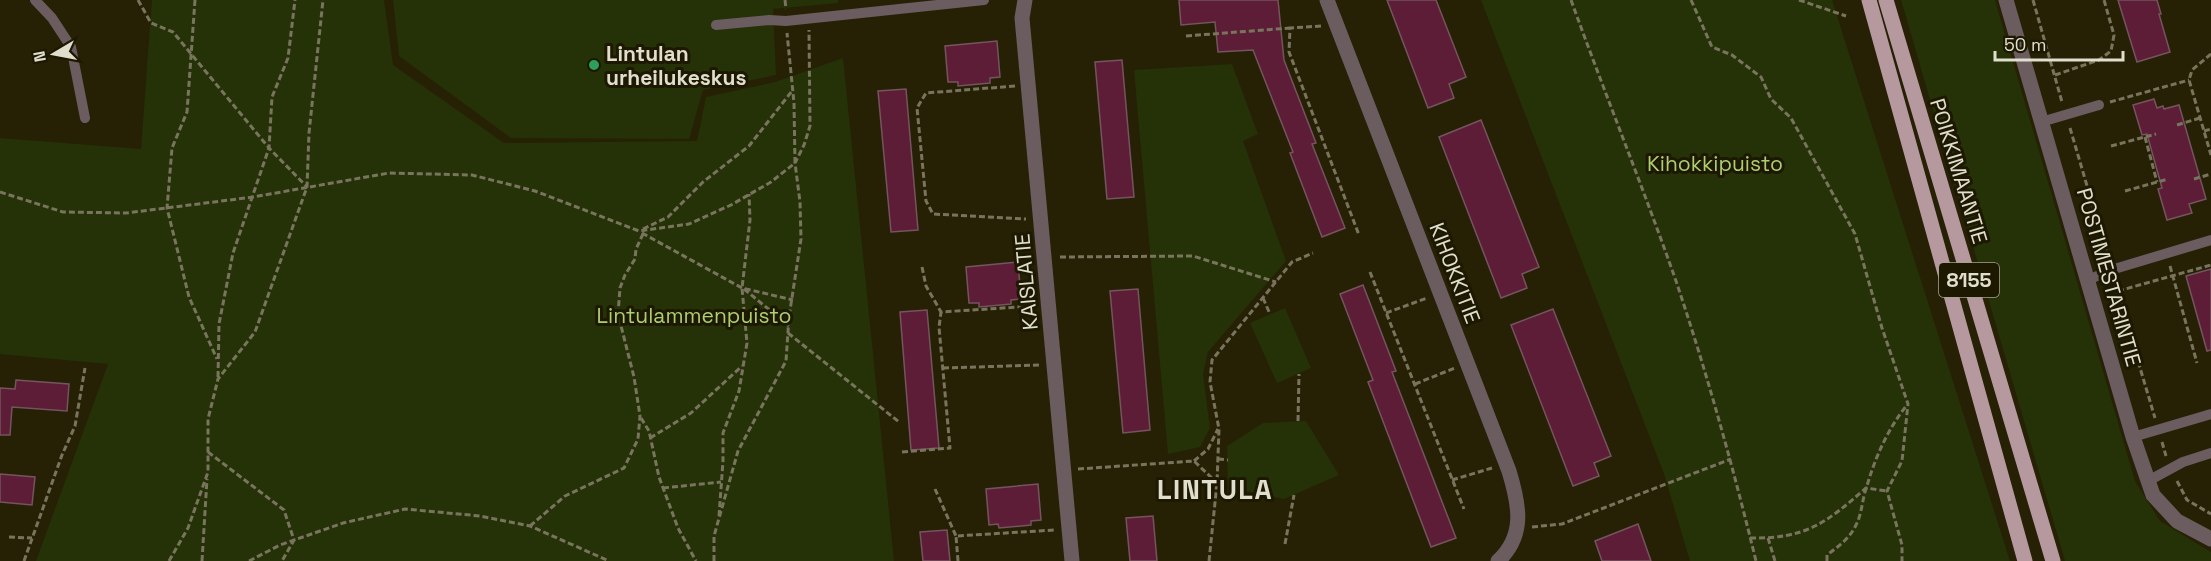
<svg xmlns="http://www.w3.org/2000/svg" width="2211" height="561" font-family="'Space Grotesk',sans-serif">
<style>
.green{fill:#253107}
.building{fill:#5d1d36;stroke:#74545e;stroke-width:1.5}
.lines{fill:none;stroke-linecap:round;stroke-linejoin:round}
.path{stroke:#78745d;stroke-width:3;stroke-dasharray:6 3;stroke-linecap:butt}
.lane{stroke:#6b5c60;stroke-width:10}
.street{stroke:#6b5c60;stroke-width:15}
.primary{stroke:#b6989f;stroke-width:15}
.leisure-dot{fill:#2e9e5b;stroke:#1d1800;stroke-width:2}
.labels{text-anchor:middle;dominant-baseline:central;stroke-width:6;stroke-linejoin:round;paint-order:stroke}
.shield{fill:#1d1800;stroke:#a6a390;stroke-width:1.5}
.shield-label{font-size:20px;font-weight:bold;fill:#e0decd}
.poi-label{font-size:21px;font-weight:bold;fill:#e0decd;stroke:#1d1800;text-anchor:start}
.park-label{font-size:21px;fill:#aecf70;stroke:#1d1800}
.street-label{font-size:21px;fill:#e0decd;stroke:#1d1800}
.district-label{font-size:27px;font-weight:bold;letter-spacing:1.5px;fill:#e0decd;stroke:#1d1800}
</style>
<rect width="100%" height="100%" fill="#262105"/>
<!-- green -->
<g class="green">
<polygon points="152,0 384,0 393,65 504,143 697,141 706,97 775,82 843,58 894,561 36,561 108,364 0,354 0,138 141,149"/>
<polygon points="393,0 838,0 838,3 773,9 776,75 703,90 689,139 511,138 399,56"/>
<polygon points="1481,0 1832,0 2010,561 1690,561 1664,474"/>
<polygon points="1901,0 1995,0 2135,481 2160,521 2211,552 2211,561 2065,561"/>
<polygon points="1232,64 1258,134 1243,141 1286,261 1208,352 1203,374 1210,428 1200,447 1168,454 1134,70"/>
<polygon points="1285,308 1311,368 1277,383 1250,323"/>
<polygon points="1306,421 1339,475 1284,499 1228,487 1227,446 1263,423"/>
</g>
<!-- building -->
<g class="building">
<polygon points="1179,0 1278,0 1284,60 1316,143 1312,144 1345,228 1322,237 1290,153 1293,152 1253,50 1218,52 1215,22 1181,25"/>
<polygon points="1387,0 1436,0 1466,77 1449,84 1454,98 1428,108"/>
<polygon points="2118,0 2157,0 2161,14 2159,14 2170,52 2137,62"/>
<polygon points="997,41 1000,77 990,78 990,83 958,86 958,82 948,82 945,46"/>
<polygon points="1122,60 1134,197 1107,199 1095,62"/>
<polygon points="906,89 918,230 891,232 878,91"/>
<polygon points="2154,99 2157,108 2163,106 2164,109 2179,105 2206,199 2189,204 2192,213 2167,220 2158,189 2162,188 2147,134 2142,135 2133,105"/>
<polygon points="1481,120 1539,267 1522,274 1527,288 1501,298 1439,137"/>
<polygon points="1018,262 1021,299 1011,300 1011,304 979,307 979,303 969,303 966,267"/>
<polygon points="2211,269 2211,350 2207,351 2186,276"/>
<polygon points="1363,285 1396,371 1392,372 1456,538 1431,547 1368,382 1373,380 1340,294"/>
<polygon points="1138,289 1150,430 1123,433 1110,291"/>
<polygon points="1553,309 1611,456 1594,463 1599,476 1573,486 1511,325"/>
<polygon points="927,310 939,448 911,450 900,312"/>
<polygon points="16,380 69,384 67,411 12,407 10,435 0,435 0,388 15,389"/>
<polygon points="0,474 35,477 32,505 0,502"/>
<polygon points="1038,484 1041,520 1031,521 1031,525 999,528 998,524 989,525 986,489"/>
<polygon points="1153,516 1157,561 1130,561 1126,518"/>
<polygon points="1638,524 1651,561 1602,561 1595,541"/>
<polygon points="947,530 950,561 923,561 920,532"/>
</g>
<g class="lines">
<!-- path -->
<g class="path">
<polyline points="138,0 151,23 173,32 269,148 307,187"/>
<polyline points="195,0 187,112 172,148 167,208 189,297 217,359"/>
<polyline points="785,0 786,9"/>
<path d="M1571 0C1605 94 1643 187 1676 281 1707 373 1733 467 1756 561"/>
<polyline points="1691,0 1712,47 1732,55 1761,77 1771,99 1791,118 1855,234 1882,328 1908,404 1902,461 1887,491 1902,545 1902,561"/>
<polyline points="1799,0 1846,16"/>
<polyline points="2033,0 2062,102"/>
<polyline points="1321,26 1290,28 1289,52 1359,235"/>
<polyline points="1186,36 1290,28"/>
<polyline points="2211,54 2192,70 2189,80 2211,155"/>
<polyline points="2055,75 2099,60 2111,51 2114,35 2104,0"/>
<polyline points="1015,86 926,93 917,108 926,201 933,214 1026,219"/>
<polyline points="2110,102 2189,80"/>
<polyline points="2177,125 2200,118"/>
<polyline points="2070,128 2108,257"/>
<polyline points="2204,131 2211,129"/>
<polyline points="2145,137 2157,182"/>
<polyline points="2111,146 2156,134"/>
<polyline points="2194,179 2211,174"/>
<polyline points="2125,191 2168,179"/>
<polyline points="0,192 63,212 126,213 253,197 389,173 472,175 535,191 639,231 689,224 731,205 771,182 795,163 794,103 787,33"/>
<polyline points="643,229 668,217 703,182 749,146 792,91"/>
<polyline points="642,233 742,288 793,300"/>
<polyline points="1060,257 1193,256 1276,282"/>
<polyline points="2170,266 2197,363"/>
<polyline points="922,267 926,286 941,312 1034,306"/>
<polyline points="1370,272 1464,509"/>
<polyline points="2115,284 2155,418"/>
<polyline points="744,289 789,326"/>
<polyline points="2118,291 2211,265"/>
<polyline points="1263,298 1270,314"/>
<polyline points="1386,313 1427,298"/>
<polyline points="788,333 899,422"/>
<polyline points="943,368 1040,365"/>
<polyline points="218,377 219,324 233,253 269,148 272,97 288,58 295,0"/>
<polyline points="1415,384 1455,368"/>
<polyline points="641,418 649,431 659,477 678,528 696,561"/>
<polyline points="1298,421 1299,374"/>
<polyline points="650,438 691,413 742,366"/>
<polyline points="2162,442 2166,456"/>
<polyline points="208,452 284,510 294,540 282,561"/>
<polyline points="902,452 950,448 939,327 941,312"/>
<polyline points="1218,459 1228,460"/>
<polyline points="1194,461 1208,449 1218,429"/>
<polyline points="1078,469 1194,461 1217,483"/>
<polyline points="1452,480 1492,468"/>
<polyline points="2177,481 2187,500 2211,514"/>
<polyline points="663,488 721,482"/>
<polyline points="935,489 956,536"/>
<polyline points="719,516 723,461 723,433 739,391 747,343 742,288 750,220 749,194"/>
<polyline points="530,526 565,496 624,468 638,439 640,416 634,377 618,314 620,288 625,275 635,259 636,249 643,234"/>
<polyline points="1532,527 1562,524 1731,459"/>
<polyline points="9,537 32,538"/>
<path d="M1750 538C1806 539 1826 523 1866 488L1887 491"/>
<polyline points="1768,538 1775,561"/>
<polyline points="1285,544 1294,495"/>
<polyline points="24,561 62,455 75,426 85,368"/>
<polyline points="169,561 188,528 208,472 208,419 218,379 255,332 307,187 309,133 323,0"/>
<polyline points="202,561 207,479"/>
<polyline points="249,561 280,545 343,523 405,509 480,516 530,526 609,561"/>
<polyline points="714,561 714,536 738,451 786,361 789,317 801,239 800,202 795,163 804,145 810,126 809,30"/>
<polyline points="958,561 956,536 1055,530"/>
<polyline points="1209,561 1217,483 1219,429 1210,382 1212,360 1292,262 1313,253"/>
<path d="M1827 561V555C1839 546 1850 538 1856 525 1862 514 1862 500 1866 489 1875 458 1887 430 1907 405"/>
</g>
<!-- lane -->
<g class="lane">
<polyline points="35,0 52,18 71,47 85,118"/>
<polyline points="716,25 769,20 786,21 984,0"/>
<polyline points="2041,122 2099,105"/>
<polyline points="2088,280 2111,270 2211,240"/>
<polyline points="2133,437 2211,414"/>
<polyline points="2148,481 2183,462 2211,453"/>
</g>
<!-- street -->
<g class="street">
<polyline points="1025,0 1022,18 1072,561"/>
<path d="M1327 0 1509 471C1519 504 1526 535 1498 561"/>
<polyline points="2006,0 2133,437 2153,495 2177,521 2211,539"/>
</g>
<!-- primary -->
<g class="primary">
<polyline points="1869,0 2025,561"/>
<polyline points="1886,0 2053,561"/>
</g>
</g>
<!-- markers -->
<circle class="leisure-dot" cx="594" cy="65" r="6"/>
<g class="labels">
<!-- shield labels -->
<rect class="shield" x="1939" y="263" width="60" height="34" rx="4.5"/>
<g class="shield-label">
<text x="1969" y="280">8155</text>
</g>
<!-- poi labels -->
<g class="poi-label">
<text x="606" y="53">Lintulan<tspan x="606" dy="24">urheilukeskus</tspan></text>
</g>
<!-- park labels -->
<g class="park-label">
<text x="1715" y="163">Kihokkipuisto</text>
<text x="694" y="315">Lintulammenpuisto</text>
</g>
<!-- street labels -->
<g class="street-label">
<text transform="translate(1959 171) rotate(73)">POIKKIMAANTIE</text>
<text transform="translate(1455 273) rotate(69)">KIHOKKITIE</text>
<text transform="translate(2109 277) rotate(74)">POSTIMESTARINTIE</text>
<text transform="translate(1026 282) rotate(-95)">KAISLATIE</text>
</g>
<!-- district labels -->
<g class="district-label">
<text x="1215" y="489">LINTULA</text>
</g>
</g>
<!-- north arrow -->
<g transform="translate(54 54) rotate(260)" stroke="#1d1800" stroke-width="4.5" paint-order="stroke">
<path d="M0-4.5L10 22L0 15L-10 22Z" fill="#e0decd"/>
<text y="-9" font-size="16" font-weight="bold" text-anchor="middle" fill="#e0decd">N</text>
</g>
<!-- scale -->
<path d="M1995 51v9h128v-9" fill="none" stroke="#e0decd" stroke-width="3"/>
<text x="2004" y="51" font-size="18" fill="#e0decd" stroke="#1d1800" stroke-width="4.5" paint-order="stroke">50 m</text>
</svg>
